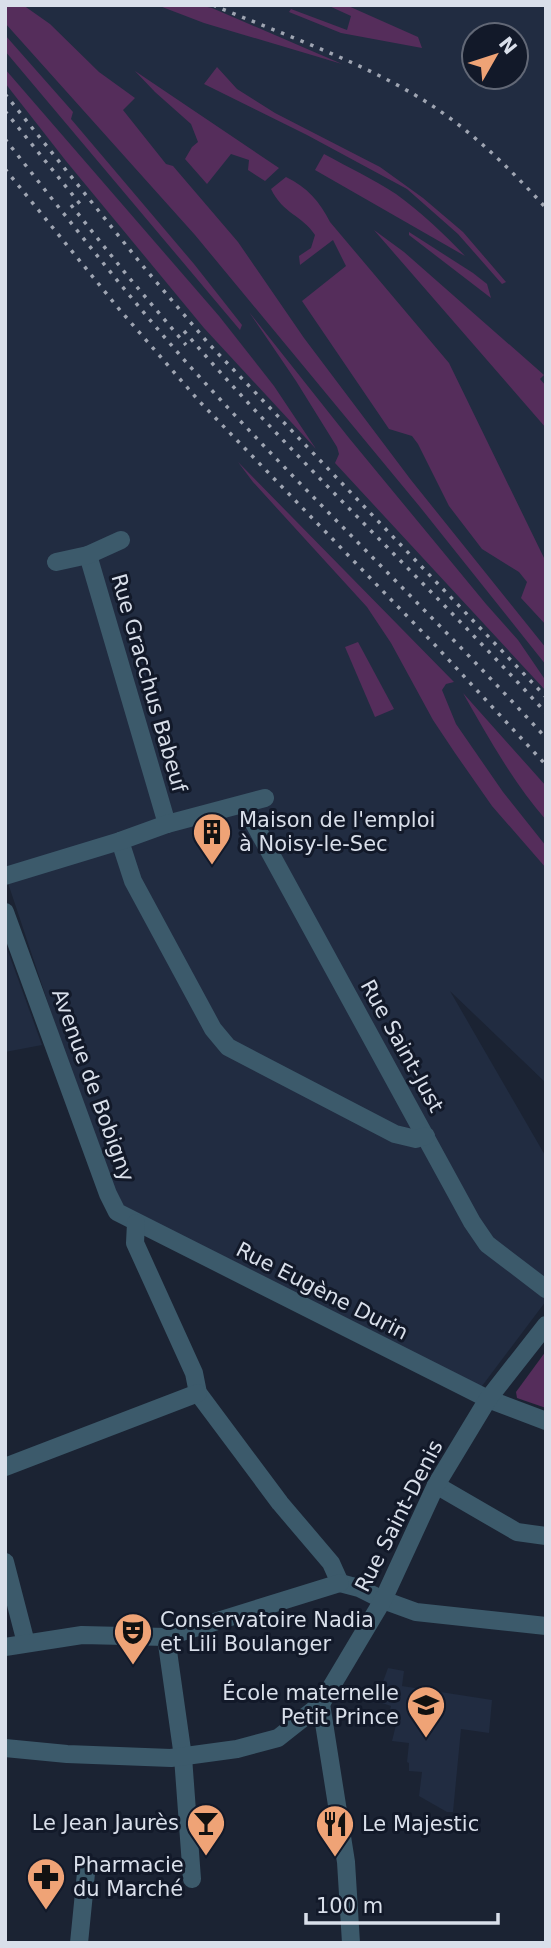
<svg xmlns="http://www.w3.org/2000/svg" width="551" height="1948" font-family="'DejaVu Sans',sans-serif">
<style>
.built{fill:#212c41;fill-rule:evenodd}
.green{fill:#552d5b}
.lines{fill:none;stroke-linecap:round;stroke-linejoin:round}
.minor{stroke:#3c5a6b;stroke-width:18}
.rail{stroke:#9fa5b2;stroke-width:3.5;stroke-dasharray:3.5 7;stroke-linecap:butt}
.labels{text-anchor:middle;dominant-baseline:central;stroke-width:6;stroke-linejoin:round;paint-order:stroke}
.street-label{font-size:21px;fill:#d9dfea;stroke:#121929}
.poi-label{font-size:21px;fill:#d9dfea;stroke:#121929;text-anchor:start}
</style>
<rect width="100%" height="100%" fill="#1b2333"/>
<!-- built -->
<g class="built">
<path d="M5 5H546V1083L450 991 546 1157V1301L476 1394 116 1207 5 874ZM474 35H516V77H474Z"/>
<polygon points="5,943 42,1045 5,1052"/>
<polygon points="388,1668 404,1671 402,1686 492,1700 489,1733 461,1729 453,1812 447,1812 419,1796 422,1772 409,1771 409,1763 407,1762 409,1743 392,1741 397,1721 388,1717 391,1706 376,1701"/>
</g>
<!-- green -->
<g class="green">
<polygon points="5,5 23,5 50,24 99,72 135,98 123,110 166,164 173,166 238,242 304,338 411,480 546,648 546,665 420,507 195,235 5,23"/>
<polygon points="157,5 198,5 212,8 342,64 204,23"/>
<polygon points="327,5 346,5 418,37 422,48 341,33 289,12 291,9 347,30 351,16"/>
<polygon points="5,35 73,112 71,119 194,264 242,325 240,330 5,51"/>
<polygon points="217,67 237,89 275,113 380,167 423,198 463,232 506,282 502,284 458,234 407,189 307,135 204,84"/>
<polygon points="5,69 219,316 274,386 316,449 204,328 66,161 5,83"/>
<polygon points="135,71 279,168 265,181 248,170 249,160 231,154 207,184 185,159 192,147 198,142 191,124 155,92"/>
<path d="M324 154C348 167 373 179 396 194 421 212 444 234 465 256L315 170Z"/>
<path d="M286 177C307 187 320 202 330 222L449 363 546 562V625L521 598 527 582 519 572 482 549 449 506 418 444 412 436 389 429 302 301 346 266 333 240 300 265 299 256 311 248 315 235C302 215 283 214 271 189Z"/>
<polygon points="374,230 404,252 544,375 540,379 546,386 546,428"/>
<polygon points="409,232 473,273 487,284 491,298 409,235"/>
<polygon points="249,312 349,438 486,604 518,640 546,681 546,691 335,463 339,454 337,447 296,381"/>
<polygon points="238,462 454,682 446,684 442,690 456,724 503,792 546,846 546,868 492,806 455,753 433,720 391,643 367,607 253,482"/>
<polygon points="358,642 394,709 375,717 345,647"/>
<path d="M463 693 546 786V820C513 782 488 737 463 693Z"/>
<polygon points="546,1351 546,1408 517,1398 516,1392"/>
</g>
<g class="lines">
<!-- minor -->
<g class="minor">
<polyline points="88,555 167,824"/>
<polyline points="56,562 88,555 121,540"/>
<polyline points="244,805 472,1222 487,1244 546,1289"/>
<polyline points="120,841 133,881 213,1029 228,1047 395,1134 416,1139 426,1136"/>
<polyline points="5,876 120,841 167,824 265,798"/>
<polyline points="5,912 108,1194 117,1212 488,1399 546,1421"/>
<polyline points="136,1223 135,1243 194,1373 198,1393 280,1503 331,1563 340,1583"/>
<polyline points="5,1467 198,1393"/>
<polyline points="436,1485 517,1532 546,1536"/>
<polyline points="5,1562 26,1643"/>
<polyline points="340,1583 359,1588 383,1600 416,1612 546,1626"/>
<polyline points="166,1637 183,1757 192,1879"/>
<polyline points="5,1647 82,1635 166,1637 340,1583"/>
<polyline points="321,1704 346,1862 351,1943"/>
<polyline points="5,1748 67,1754 171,1758 237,1749 278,1738 321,1704 383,1600 436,1485 488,1399 546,1325"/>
<polyline points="79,1943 86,1873"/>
</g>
<!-- rail -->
<g class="rail">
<path d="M213 5C286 36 375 66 440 111 480 139 513 172 546 208"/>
<polyline points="5,94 142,265 208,343 546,697"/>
<polyline points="5,111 84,209"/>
<path d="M5 139C64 214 123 290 186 362 302 491 429 610 546 738"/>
<polyline points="5,169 119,309 199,401 435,645 546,765"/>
<polyline points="71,205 126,274 186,345"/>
<path d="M184 331C298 464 428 583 546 713"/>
</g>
</g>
<!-- icons -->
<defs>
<g id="building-pin" transform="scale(2.0125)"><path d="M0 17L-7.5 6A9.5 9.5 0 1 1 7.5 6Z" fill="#efa376" stroke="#121929"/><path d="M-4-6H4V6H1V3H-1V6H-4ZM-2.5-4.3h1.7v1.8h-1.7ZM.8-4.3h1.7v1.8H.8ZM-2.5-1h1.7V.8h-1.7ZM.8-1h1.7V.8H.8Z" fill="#111"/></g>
<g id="theatre-pin" transform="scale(2.0125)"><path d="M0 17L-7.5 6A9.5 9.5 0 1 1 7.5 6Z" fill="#efa376" stroke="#121929"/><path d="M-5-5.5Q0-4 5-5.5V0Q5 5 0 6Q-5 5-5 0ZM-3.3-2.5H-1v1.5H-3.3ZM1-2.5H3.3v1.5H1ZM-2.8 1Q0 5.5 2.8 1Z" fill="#111"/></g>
<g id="school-pin" transform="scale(2.0125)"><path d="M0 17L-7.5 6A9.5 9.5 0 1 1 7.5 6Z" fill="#efa376" stroke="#121929"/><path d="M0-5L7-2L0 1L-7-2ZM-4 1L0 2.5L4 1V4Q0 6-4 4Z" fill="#111"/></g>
<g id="bar-pin" transform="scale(2.0125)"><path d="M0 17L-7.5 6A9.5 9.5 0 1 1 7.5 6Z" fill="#efa376" stroke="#121929"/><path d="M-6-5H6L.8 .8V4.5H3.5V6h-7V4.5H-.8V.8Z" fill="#111"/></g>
<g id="restaurant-pin" transform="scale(2.0125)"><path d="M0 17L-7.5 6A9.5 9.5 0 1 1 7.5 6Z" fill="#efa376" stroke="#121929"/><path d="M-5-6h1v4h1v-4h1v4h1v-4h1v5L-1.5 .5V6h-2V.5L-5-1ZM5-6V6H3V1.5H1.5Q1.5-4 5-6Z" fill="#111"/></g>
<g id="pharmacy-pin" transform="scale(2.0125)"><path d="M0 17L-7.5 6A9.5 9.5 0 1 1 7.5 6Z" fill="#efa376" stroke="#121929"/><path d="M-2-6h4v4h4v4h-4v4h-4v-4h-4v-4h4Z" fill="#111"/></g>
</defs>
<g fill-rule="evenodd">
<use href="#building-pin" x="212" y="832"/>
<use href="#theatre-pin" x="133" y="1632"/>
<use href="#school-pin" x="426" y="1705"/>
<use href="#bar-pin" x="206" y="1823"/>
<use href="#restaurant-pin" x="335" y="1824"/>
<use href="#pharmacy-pin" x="46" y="1877"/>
</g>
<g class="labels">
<!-- street labels -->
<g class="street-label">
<text transform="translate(149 683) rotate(74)">Rue Gracchus Babeuf</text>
<text transform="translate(402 1046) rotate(61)">Rue Saint-Just</text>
<text transform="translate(93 1085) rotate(70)">Avenue de Bobigny</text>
<text transform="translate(322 1291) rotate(27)">Rue Eugène Durin</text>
<text transform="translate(399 1516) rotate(-63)">Rue Saint-Denis</text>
</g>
<!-- poi labels -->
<g class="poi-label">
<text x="239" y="820">Maison de l'emploi<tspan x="239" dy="24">à Noisy-le-Sec</tspan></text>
<text x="160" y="1620">Conservatoire Nadia<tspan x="160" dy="24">et Lili Boulanger</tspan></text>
<text x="399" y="1693" text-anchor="end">École maternelle<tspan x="399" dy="24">Petit Prince</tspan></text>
<text x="179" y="1823" text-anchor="end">Le Jean Jaurès</text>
<text x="362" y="1824">Le Majestic</text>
<text x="73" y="1865">Pharmacie<tspan x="73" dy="24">du Marché</tspan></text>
</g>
</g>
<!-- border -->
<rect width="551" height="1948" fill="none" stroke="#d9dfea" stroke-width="14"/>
<!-- north arrow -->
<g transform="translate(495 56) rotate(51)"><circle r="33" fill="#121929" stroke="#626876" stroke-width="2"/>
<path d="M0-5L12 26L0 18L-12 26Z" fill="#efa376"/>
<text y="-10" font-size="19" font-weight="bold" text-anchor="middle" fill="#d9dfea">N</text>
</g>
<!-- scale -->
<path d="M306 1913v10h192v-10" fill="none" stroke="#d9dfea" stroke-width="3.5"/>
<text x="316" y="1913" font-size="21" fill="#d9dfea" stroke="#121929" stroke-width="5" paint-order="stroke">100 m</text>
</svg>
